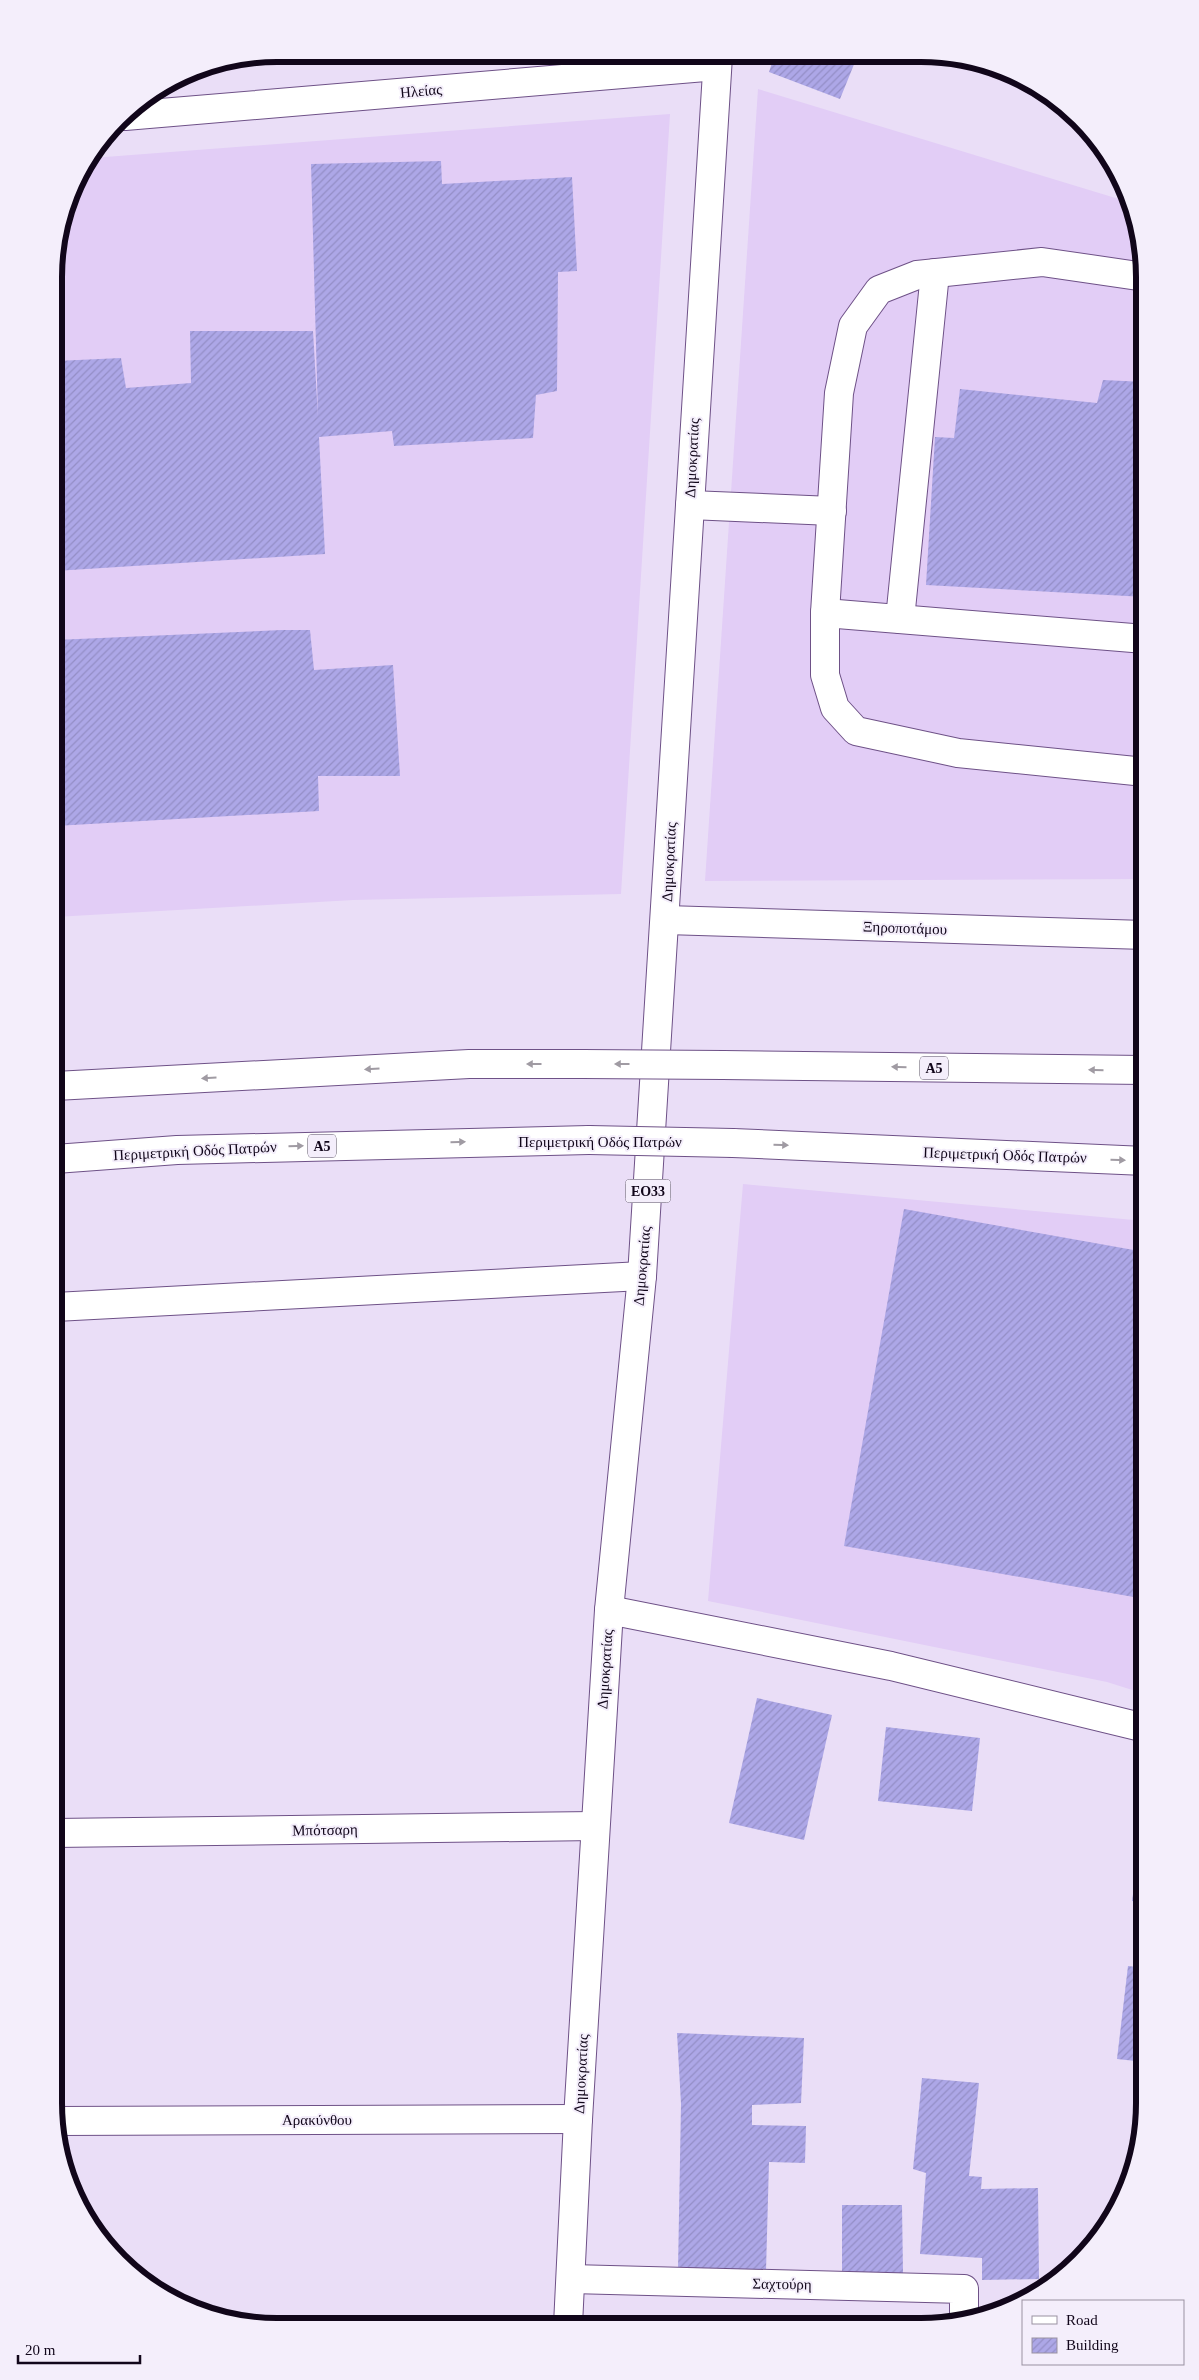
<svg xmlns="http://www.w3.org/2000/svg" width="1199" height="2380" font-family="'Times New Roman',serif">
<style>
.built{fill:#e2cdf6}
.building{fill:url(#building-hatch)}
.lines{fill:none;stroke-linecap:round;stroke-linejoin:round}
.minor-casing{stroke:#6e5187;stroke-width:30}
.major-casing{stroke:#6e5187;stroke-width:30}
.highway-casing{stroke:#6e5187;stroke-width:30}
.minor{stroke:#fff;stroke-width:28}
.major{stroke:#fff;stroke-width:28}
.highway{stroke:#fff;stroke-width:28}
.highway-bridge-casing{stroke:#6e5187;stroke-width:30;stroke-linecap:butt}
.highway-bridge{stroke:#fff;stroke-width:28}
.oneway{fill:#a09ba3}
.labels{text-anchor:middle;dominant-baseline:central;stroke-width:4;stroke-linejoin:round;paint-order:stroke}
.shield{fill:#f4eefb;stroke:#554c5e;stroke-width:1}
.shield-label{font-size:14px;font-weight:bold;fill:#11061a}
.street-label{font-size:15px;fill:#11061a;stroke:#f4eefb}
.rim{fill:none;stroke:#11061a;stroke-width:6}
</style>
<defs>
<pattern id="building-hatch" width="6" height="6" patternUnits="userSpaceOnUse" patternTransform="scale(1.25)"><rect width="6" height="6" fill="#ada7e7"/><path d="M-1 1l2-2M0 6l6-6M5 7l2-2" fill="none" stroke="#948ec6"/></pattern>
</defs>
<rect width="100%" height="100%" fill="#eadef7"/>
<!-- built -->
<g class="built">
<polygon points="758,89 1132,203 1133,206 1145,277 1145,879 705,881"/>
<polygon points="670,114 621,894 353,900 55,917 56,248 77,178 92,158"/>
<polygon points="743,1184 1145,1221 1145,1694 1107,1682 708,1601"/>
</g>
<!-- building -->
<g class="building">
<polygon points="412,55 533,55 533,62 411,64"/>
<polygon points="774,57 857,57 840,99 769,72"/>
<polygon points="441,161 442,184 572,177 577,271 558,272 557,391 536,395 533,438 394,446 392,431 319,437 325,554 55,571 56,361 121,358 126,388 191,383 190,331 313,331 318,417 311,164"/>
<polygon points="1103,380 1145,382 1145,597 926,585 935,437 954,438 960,389 1097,403"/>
<polygon points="282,630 310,630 314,670 393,665 400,776 318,776 319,811 55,826 55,640"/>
<polygon points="904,1209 1145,1252 1145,1599 844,1546"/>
<polygon points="757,1698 832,1715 804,1840 729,1823"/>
<polygon points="886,1727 980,1738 972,1811 878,1801"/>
<polygon points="1144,1821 1145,1821 1145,1903 1132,1901"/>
<polygon points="1128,1966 1145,1968 1145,2062 1117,2059"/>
<polygon points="677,2033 804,2038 801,2103 752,2105 752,2125 806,2126 805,2163 769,2162 766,2271 678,2269 681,2104"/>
<polygon points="922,2078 979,2083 969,2176 982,2177 981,2189 1038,2188 1039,2279 982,2280 982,2258 920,2254 926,2173 913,2169"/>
<polygon points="842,2205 902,2205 903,2273 842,2273"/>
</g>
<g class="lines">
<!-- minor casing -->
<g class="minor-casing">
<g id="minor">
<polyline points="690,505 832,511"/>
<polyline points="825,613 1145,639"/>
<polyline points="900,619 935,273"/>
<polyline points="1145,772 958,753 856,731 835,708 825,675 825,613 839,393 853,326 879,290 917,275 1042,262 1145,277"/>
<polyline points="666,920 1145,935"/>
<polyline points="55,1307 642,1276"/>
<polyline points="609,1610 891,1666 1145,1728"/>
<polyline points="54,1833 595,1826"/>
<polyline points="57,2121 578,2119"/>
<polyline points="571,2279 964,2289 964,2319"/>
</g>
</g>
<!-- major casing -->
<g class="major-casing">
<g id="major">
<polyline points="125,116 717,66"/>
<polyline points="568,2325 578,2119 609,1610 642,1276 718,56"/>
</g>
</g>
<!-- highway casing -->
<g class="highway-casing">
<g id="highway">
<polyline points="723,1065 1145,1070"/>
<polyline points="55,1086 469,1064 583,1064"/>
<polyline points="733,1143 1145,1161"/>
<polyline points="55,1159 177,1150 589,1140"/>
</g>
</g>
<!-- minor -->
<use href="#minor" class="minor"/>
<!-- major -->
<use href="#major" class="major"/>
<!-- highway -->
<use href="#highway" class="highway"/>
<!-- highway-bridge casing -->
<g class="highway-bridge-casing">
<g id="highway-bridge">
<polyline points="583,1064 723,1065"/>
<polyline points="589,1140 733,1143"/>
</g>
</g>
<!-- highway-bridge -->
<use href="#highway-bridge" class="highway-bridge"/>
</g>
<!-- one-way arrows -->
<defs><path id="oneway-solid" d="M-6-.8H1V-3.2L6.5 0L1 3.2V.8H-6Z" transform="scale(1.25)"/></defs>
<g class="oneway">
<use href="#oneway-solid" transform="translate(534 1064) rotate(-180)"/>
<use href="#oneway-solid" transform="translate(622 1064) rotate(-180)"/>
<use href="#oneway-solid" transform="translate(899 1067) rotate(-179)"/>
<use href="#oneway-solid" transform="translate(372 1069) rotate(177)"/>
<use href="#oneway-solid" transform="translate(1096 1070) rotate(-179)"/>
<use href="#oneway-solid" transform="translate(209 1078) rotate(177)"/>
<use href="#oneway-solid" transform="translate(458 1142) rotate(-1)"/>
<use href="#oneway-solid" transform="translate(781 1145) rotate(2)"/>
<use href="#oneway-solid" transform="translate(296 1146) rotate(-2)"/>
<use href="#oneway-solid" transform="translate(1118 1160) rotate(2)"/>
</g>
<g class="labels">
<!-- shield labels -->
<g class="shield">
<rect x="920" y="1056.5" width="28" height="23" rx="4"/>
<rect x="308" y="1134.5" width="28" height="23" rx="4"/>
<rect x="625.5" y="1179.5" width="45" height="23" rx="4"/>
</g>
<g class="shield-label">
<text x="934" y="1068">Α5</text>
<text x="322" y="1146">Α5</text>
<text x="648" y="1191">ΕΟ33</text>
</g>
<!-- street labels -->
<g class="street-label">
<text transform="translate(421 91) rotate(-5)">Ηλείας</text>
<text transform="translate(692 458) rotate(-87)">Δημοκρατίας</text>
<text transform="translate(669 862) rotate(-87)">Δημοκρατίας</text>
<text transform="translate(905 928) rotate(2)">Ξηροποτάμου</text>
<text x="600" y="1142">Περιμετρική Οδός Πατρών</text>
<text transform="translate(195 1151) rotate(-3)">Περιμετρική Οδός Πατρών</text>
<text transform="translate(1005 1155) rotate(2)">Περιμετρική Οδός Πατρών</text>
<text transform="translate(642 1266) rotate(-85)">Δημοκρατίας</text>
<text transform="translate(605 1669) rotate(-86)">Δημοκρατίας</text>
<text transform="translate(325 1830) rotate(-1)">Μπότσαρη</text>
<text transform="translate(581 2074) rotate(-87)">Δημοκρατίας</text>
<text x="317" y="2120">Αρακύνθου</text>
<text transform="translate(782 2284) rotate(1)">Σαχτούρη</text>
</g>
</g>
<!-- crop -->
<path d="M0 0H1199V2380H0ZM277 62H921A215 215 0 0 1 1136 277V2103A215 215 0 0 1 921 2318H277A215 215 0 0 1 62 2103V277A215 215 0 0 1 277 62Z" fill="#f4eefb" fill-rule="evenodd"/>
<path class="rim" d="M277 62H921A215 215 0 0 1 1136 277V2103A215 215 0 0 1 921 2318H277A215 215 0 0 1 62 2103V277A215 215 0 0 1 277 62Z"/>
<!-- legend -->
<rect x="1022" y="2300" width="162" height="65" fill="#f4eefb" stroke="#9991a1"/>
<rect x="1032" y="2316" width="25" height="8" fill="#ffffff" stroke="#9991a1"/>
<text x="1066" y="2325" font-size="15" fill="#11061a">Road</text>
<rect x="1032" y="2338" width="25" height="15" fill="url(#building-hatch)" stroke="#9991a1"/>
<text x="1066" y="2350" font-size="15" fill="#11061a">Building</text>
<!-- scale -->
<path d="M18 2355v8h122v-8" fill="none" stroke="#11061a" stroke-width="2.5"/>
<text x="25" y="2355" font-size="15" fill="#11061a" stroke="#f4eefb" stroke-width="4" paint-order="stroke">20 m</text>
</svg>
